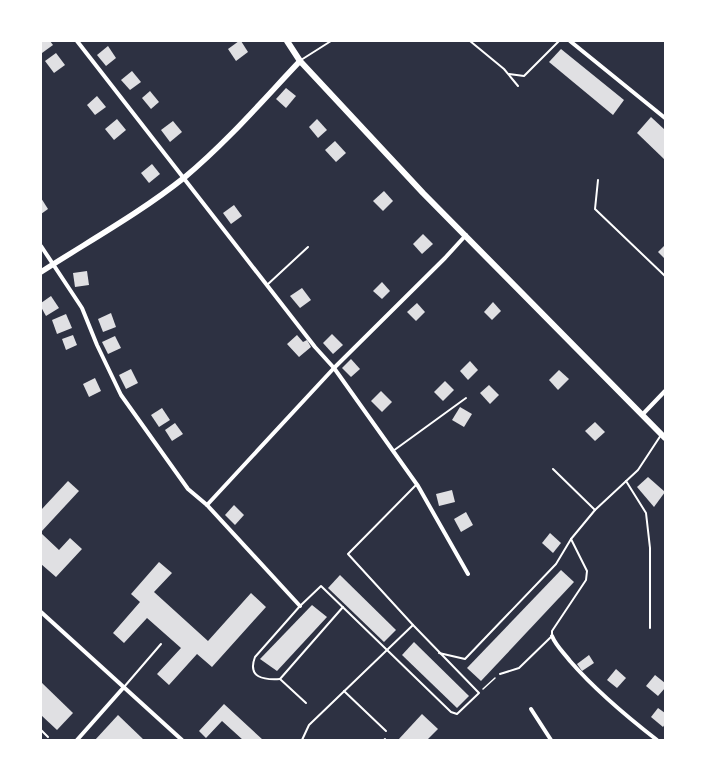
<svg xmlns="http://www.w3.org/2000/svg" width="706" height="781" font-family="'IBM Plex Serif',serif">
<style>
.building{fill:#e0e0e3}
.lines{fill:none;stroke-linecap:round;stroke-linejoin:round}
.path{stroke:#fff;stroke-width:1.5}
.service{stroke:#fff;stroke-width:2}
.minor{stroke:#fff;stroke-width:4}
.tertiary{stroke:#fff;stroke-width:5.5}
.secondary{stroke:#fff;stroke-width:6}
</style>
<rect width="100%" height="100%" fill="#2d3142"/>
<!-- building -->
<g class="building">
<polygon points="41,41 50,41 53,45 42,53"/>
<polygon points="239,41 241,41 248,52 236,61 228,49"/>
<polygon points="108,46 116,58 106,66 97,55"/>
<polygon points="561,49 624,100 613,115 549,62"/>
<polygon points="56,53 65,65 54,73 45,61"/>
<polygon points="132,71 141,82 130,90 121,80"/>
<polygon points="286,88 296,96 286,108 276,99"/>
<polygon points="150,91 159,102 151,109 142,98"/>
<polygon points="97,96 106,107 95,115 87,105"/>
<polygon points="651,117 665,130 665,160 637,133"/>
<polygon points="117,119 126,130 114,140 105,129"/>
<polygon points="317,119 327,130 318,138 309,127"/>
<polygon points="173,121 182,132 170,142 161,130"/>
<polygon points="335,141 346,153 336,162 325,150"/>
<polygon points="152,164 160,174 149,183 141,173"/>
<polygon points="384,191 393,201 383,211 373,201"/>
<polygon points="41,198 48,209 41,214"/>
<polygon points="234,205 242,216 231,224 223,213"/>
<polygon points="423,234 433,244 422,254 413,244"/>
<polygon points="665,245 665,259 658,252"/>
<polygon points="87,271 89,285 75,287 73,273"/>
<polygon points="382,282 390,291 382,299 373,291"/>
<polygon points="302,288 311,300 300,308 290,296"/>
<polygon points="51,296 59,308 46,316 41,307 41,303"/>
<polygon points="493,302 501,311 492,320 484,312"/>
<polygon points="417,303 425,312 416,321 407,312"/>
<polygon points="111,313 116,327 103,332 98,319"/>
<polygon points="66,314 72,328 57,334 52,320"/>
<polygon points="332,334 343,345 333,354 323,343"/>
<polygon points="73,335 77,345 66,350 62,339"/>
<polygon points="297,335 303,342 307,340 311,347 299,357 287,344"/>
<polygon points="115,336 121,348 108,354 102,342"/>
<polygon points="351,359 360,369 351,377 342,368"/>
<polygon points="470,361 478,370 468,380 460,371"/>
<polygon points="131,369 138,383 126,389 119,375"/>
<polygon points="559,370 569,379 558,390 549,380"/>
<polygon points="95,378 101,391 89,397 83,384"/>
<polygon points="445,381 454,390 443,401 434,392"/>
<polygon points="489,385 499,395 490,404 480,393"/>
<polygon points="381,391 392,402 382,412 371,401"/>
<polygon points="460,407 472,414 464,427 452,420"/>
<polygon points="162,408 170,420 159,427 151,415"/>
<polygon points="595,422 605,432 595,441 585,431"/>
<polygon points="175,423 183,434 172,441 165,430"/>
<polygon points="648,477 665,492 654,507 637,487"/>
<polygon points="68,481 79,491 41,532 41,510"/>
<polygon points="452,490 455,502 439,506 436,494"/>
<polygon points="234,505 244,515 235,525 225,515"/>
<polygon points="466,512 473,525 461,532 454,519"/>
<polygon points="41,533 59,550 70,538 82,549 56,577 41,564"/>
<polygon points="550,533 561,543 553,553 542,543"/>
<polygon points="159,562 172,573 154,592 208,641 251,593 266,607 212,667 197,654 169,685 157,674 181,648 147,618 124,643 113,633 140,602 131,594"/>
<polygon points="561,570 574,582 481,681 467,668"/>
<polygon points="340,575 396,630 384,642 328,588"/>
<polygon points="312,605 327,617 277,671 260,659"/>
<polygon points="414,642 469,696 457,708 402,655"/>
<polygon points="589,655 594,663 582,671 577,664"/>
<polygon points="616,669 626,678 617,688 607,680"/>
<polygon points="655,675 665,683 665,688 658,696 646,686"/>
<polygon points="41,682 73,713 57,730 41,715"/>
<polygon points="224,704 263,740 243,740 222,721 206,738 199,731"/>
<polygon points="658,708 665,713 665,724 663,727 651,717"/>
<polygon points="422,714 438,729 427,740 398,740"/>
<polygon points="118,715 144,740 95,740"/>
</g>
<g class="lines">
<!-- path -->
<polyline class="path" points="483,689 495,678"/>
<!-- service -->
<g class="service">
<polyline points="470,41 504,69 518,86"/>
<polyline points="301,60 331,41"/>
<polyline points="509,74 524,76 559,41"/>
<polyline points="598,180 595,209 665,276"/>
<polyline points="267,285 308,247"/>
<polyline points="393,451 466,398"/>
<polyline points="553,469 595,510"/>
<polyline points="626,481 646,513 650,548 650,628"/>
<polyline points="439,653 465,659 556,564 571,539 595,510 638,470 661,435"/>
<polyline points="500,674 519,668 552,636 552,631 586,580 587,571 571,539"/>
<path d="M280 679C264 680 247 678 255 657L300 606 321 586 451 712 457 714 479 693 413 625 348 554 416 485"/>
<polyline points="124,687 161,644"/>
<polyline points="344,691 386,731"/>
<polyline points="306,703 280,679 343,607"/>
<polyline points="41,730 48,737"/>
<polyline points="302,740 309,725 413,625"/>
<polyline points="384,740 385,739"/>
</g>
<!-- minor -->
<g class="minor">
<polyline points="77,41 315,347 334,368 418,486 468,574"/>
<polyline points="570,41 665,118"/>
<polyline points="41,246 82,308 97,345 121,395 188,489 207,505 300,606"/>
<polyline points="642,415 665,391"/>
<polyline points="207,505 334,368 445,258 466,235"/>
<polyline points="41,612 182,740"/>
<path d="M552 636C556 646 564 653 570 661 596 691 626 716 657 740"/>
<polyline points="531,709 551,740"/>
<polyline points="77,740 124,687"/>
</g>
<!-- tertiary -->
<path class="tertiary" d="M41 272C89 241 140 213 185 177 227 142 263 100 300 61"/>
<!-- secondary -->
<polyline class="secondary" points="287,41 300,61 423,193 665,438"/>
</g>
<!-- border -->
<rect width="706" height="781" fill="none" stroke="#ffffff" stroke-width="84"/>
</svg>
